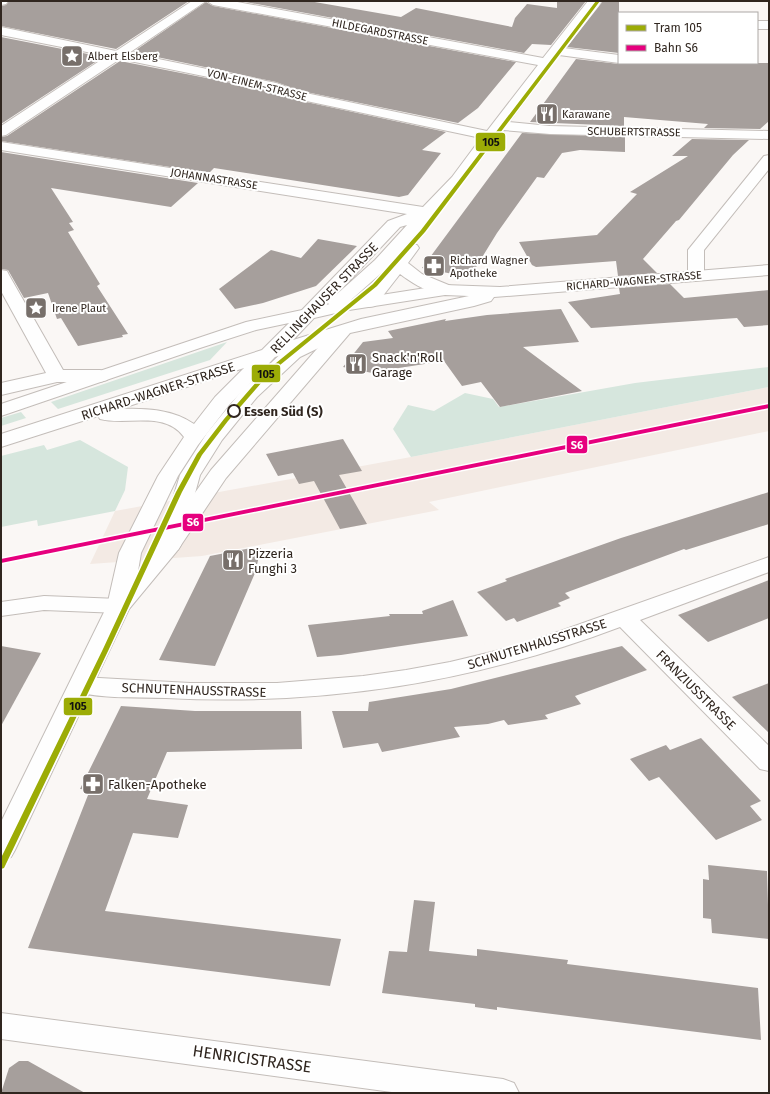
<svg xmlns="http://www.w3.org/2000/svg" width="770" height="1094" font-family="'Fira Sans',sans-serif">
<style>
.built{fill:#f3eae4}
.green{fill:#d6e6dd}
.building{fill:#a69f9c}
.lines{fill:none;stroke-linecap:round;stroke-linejoin:round}
.minor-casing{stroke:#c3bdb9;stroke-width:2}
.major-casing{stroke:#c3bdb9;stroke-width:2}
.minor{fill:#fefefe;fill-rule:evenodd}
.major{fill:#fefefe;fill-rule:evenodd}
.rail-1-casing{stroke:#fff;stroke-width:3}
.rail-1{fill:#e6007e;fill-rule:evenodd}
.tram-1-casing{stroke:#fff;stroke-width:3}
.tram-1{fill:#9cac06;fill-rule:evenodd}
.stop-dot{fill:#fff;stroke:#30261f;stroke-width:2}
.labels{text-anchor:middle;dominant-baseline:central;stroke-width:4;stroke-linejoin:round;paint-order:stroke}
.far-street-label{font-size:11px;fill:#30261f;stroke:#fff}
.far-poi-label{font-size:11px;fill:#30261f;stroke:#fff;text-anchor:start}
.street-label{font-size:13px;fill:#30261f;stroke:#fff}
.poi-label{font-size:13px;fill:#30261f;stroke:#fff;text-anchor:start}
.stop-label{font-size:13px;font-weight:bold;fill:#30261f;stroke:#fff;text-anchor:start}
.near-street-label{font-size:16px;fill:#30261f;stroke:#fff}
.line-badge{stroke:#fff;stroke-width:1.5}
.badge-label{font-size:11px;text-anchor:middle;font-weight:bold;fill:#fff}
.pale-badge-label{font-size:11px;text-anchor:middle;font-weight:bold;fill:#111}
</style>
<rect width="100%" height="100%" fill="#faf7f5"/>
<!-- built -->
<polygon class="built" points="769,387 769,431 429,502 439,510 202,556 90,564 115,511 411,457"/>
<!-- green -->
<g class="green">
<polygon points="227,342 210,360 58,409 51,402"/>
<polygon points="769,367 769,387 411,457 393,429 408,405 434,411 465,393 493,399 499,407 635,383"/>
<polygon points="21,412 26,418 1,426 1,418"/>
<polygon points="80,440 128,467 125,490 115,511 38,526 37,520 1,527 1,456 44,445 47,450"/>
</g>
<!-- building -->
<g class="building">
<polygon points="9,1 189,1 116,49 1,26 1,6 6,5"/>
<polygon points="240,1 309,1 401,17 416,8 512,27 515,18 527,4 557,8 557,1 586,1 551,45 532,44 524,53"/>
<polygon points="603,1 619,1 619,53 567,47"/>
<polygon points="206,2 213,6 516,62 478,108 458,123 301,91 276,82 133,52"/>
<polygon points="1,37 103,57 1,124"/>
<polygon points="576,59 619,64 620,63 769,63 769,121 760,129 704,128 708,124 624,117 624,126 530,122"/>
<polygon points="120,61 272,91 297,100 446,132 422,150 441,153 408,195 399,197 214,168 209,173 1,141 1,137 7,136"/>
<polygon points="522,133 625,137 625,152 580,150 562,153 544,178 537,177 497,233 473,272 453,274 422,268"/>
<polygon points="692,139 749,140 733,155 679,220 676,221 643,259 657,273 618,276 616,261 536,267 532,265 519,242 597,235 637,194 630,192 688,156 672,156"/>
<polygon points="1,152 198,183 171,207 51,188 73,222 69,223 74,230 68,232 100,284 97,286 128,334 122,335 123,337 78,346 61,318 57,319 48,293 24,298 8,270 1,269"/>
<polygon points="318,239 357,246 316,286 263,303 235,309 219,289 271,250 301,258"/>
<polygon points="670,284 684,298 769,290 769,325 744,327 737,318 591,328 568,302 620,294 619,288"/>
<polygon points="561,309 579,342 523,347 582,391 500,407 481,382 462,386 444,361 386,370 382,375 343,367 363,342 393,338 388,331 446,319 445,321 487,315"/>
<polygon points="343,439 362,471 339,475 367,524 340,529 314,481 299,484 293,473 278,476 266,454"/>
<polygon points="769,492 769,524 686,550 684,549 565,593 570,598 558,603 561,606 517,622 514,618 506,621 477,592 507,581 505,579 621,538"/>
<polygon points="251,548 252,550 261,548 255,573 215,666 159,660 210,556"/>
<polygon points="769,580 769,618 708,642 678,615"/>
<polygon points="453,600 468,636 341,655 317,657 308,625 390,616 389,614 423,614 422,611"/>
<polygon points="1,646 41,653 1,726"/>
<polygon points="622,646 647,670 575,696 581,704 545,715 548,719 508,725 504,720 488,724 454,727 460,737 382,752 378,743 343,748 332,711 368,711 369,702 451,689"/>
<polygon points="769,683 769,733 732,697"/>
<polygon points="121,706 195,711 301,711 302,749 167,752 147,799 188,805 178,838 133,833 105,911 341,939 330,986 28,948 90,790 80,789"/>
<polygon points="701,738 761,801 750,806 762,820 716,840 659,777 649,781 630,759 666,745 670,750"/>
<polygon points="708,865 767,871 769,939 712,933 711,919 703,918 703,879 709,880"/>
<polygon points="414,900 435,902 429,951 477,956 477,949 568,960 567,964 758,988 761,1040 497,1007 497,1010 475,1007 475,1004 382,993 389,951 407,952"/>
<polygon points="19,1061 28,1061 85,1093 1,1093 9,1068"/>
</g>
<g class="lines">
<!-- minor casing -->
<g class="minor-casing">
<g id="minor">
<polygon points="1,1 8,1 6,4 1,5"/>
<path d="M192 1H206L129 53 276 83 301 92 487 131 538 65 213 5 207 1H232L543 58 588 1H602L597 5 564 48 619 55V63L559 55 509 122 550 126 769 131V139L550 134 503 130 462 183 407 244 417 245 419 248 408 263 422 274 451 286 454 290 451 294C435 298 412 283 400 274L375 306 369 307 363 306 360 302 388 267 343 307 337 308 331 307 328 303C320 312 315 321 302 318L299 314 302 310 388 221 407 214 1 150V142L423 207 452 177 481 138 297 99 272 90 120 59 6 135 1 136V126L107 56 1 35V27L116 51ZM407 225 375 260 336 295 400 227Z"/>
<rect x="757" y="21" width="12" height="8"/>
<polygon points="769,155 769,169 704,250 704,275 702,279 696,280 690,279 688,275 688,250 764,156"/>
<polygon points="1,270 7,271 9,275 63,370 100,370 107,372 109,376 107,380 100,382 57,382 1,395 1,383 46,373 1,291"/>
<polygon points="331,330 337,331 340,335 337,339 300,357 257,397 222,440 200,475 181,545 178,550 170,552 162,550 159,545 180,475 207,433 243,389 286,349"/>
<path d="M769 557V572L640 620 769 746V771L760 769 620 627C472 683 324 706 166 698 135 697 102 699 72 691L69 685 72 679 81 677 190 683H277L363 676 406 670 450 662 521 645Z"/>
<polygon points="44,596 119,599 127,601 131,606 127,611 119,613 44,610 1,616 1,602"/>
<polygon points="1,1013 503,1079 514,1083 519,1093 399,1093 1,1039"/>
</g>
</g>
<!-- major casing -->
<g class="major-casing">
<path id="major" d="M769 265V275L494 297 491 301 474 306 350 333 226 478 177 551 129 609 15 850 11 857 1 860V822L107 606 119 553 158 476 184 437C165 410 126 426 100 419L98 416 1 447V434L262 350 289 323 256 330 200 348 1 416V404L246 322 349 300 445 285 500 287ZM445 295 469 296 361 319 293 340 314 318 349 310ZM323 342 211 470 161 541 138 571 141 553 178 476 198 445 229 405 275 357ZM244 368 215 397 194 424C172 409 145 408 120 409Z"/>
</g>
<!-- minor -->
<use href="#minor" class="minor"/>
<!-- major -->
<use href="#major" class="major"/>
<!-- rail-1 casing -->
<g class="rail-1-casing">
<polygon id="rail-1" points="769,404 769,408 1,563 1,559"/>
</g>
<!-- rail-1 -->
<use href="#rail-1" class="rail-1"/>
<!-- tram-1 casing -->
<g class="tram-1-casing">
<polygon id="tram-1" points="596,1 600,1 425,232 377,286 269,374 228,421 202,455 182,492 109,649 5,866 4,868 1,869 1,858 103,649 176,492 197,454 224,419 265,372 373,284 421,230"/>
</g>
<!-- tram-1 -->
<use href="#tram-1" class="tram-1"/>
</g>
<!-- icons -->
<defs>
<g id="sight-square" transform="scale(1.15)"><rect x="-9" y="-9" width="18" height="18" rx="4" fill="#776f6a" stroke="#fff"/><path d="M0-6L1.8-2.2L6-1.7L2.9 1.2L3.7 5.4L0 3.3L-3.7 5.4L-2.9 1.2L-6-1.7L-1.8-2.2Z" fill="#fff"/></g>
<g id="restaurant-square" transform="scale(1.15)"><rect x="-9" y="-9" width="18" height="18" rx="4" fill="#776f6a" stroke="#fff"/><path d="M-5-6h1v4h1v-4h1v4h1v-4h1v5L-1.5 .5V6h-2V.5L-5-1ZM5-6V6H3V1.5H1.5Q1.5-4 5-6Z" fill="#fff"/></g>
<g id="pharmacy-square" transform="scale(1.15)"><rect x="-9" y="-9" width="18" height="18" rx="4" fill="#776f6a" stroke="#fff"/><path d="M-2-6h4v4h4v4h-4v4h-4v-4h-4v-4h4Z" fill="#fff"/></g>
</defs>
<g fill-rule="evenodd">
<use href="#sight-square" x="72" y="56"/>
<use href="#restaurant-square" x="547" y="114"/>
<use href="#pharmacy-square" x="434" y="266"/>
<use href="#sight-square" x="36" y="308"/>
<use href="#restaurant-square" x="356" y="364"/>
<use href="#restaurant-square" x="233" y="560"/>
<use href="#pharmacy-square" x="93" y="784"/>
</g>
<!-- markers -->
<circle class="stop-dot" cx="234" cy="411" r="6"/>
<g class="labels">
<!-- far-street labels -->
<g class="far-street-label">
<text transform="translate(380 32) rotate(11)">HILDEGARDSTRASSE</text>
<text transform="translate(257 85) rotate(14)">VON-EINEM-STRASSE</text>
<text transform="translate(634 132) rotate(1)">SCHUBERTSTRASSE</text>
<text transform="translate(214 179) rotate(9)">JOHANNASTRASSE</text>
<text transform="translate(634 281) rotate(-5)">RICHARD-WAGNER-STRASSE</text>
</g>
<!-- far-poi labels -->
<g class="far-poi-label">
<text x="88" y="56">Albert Elsberg</text>
<text x="562" y="114">Karawane</text>
<text x="450" y="260">Richard Wagner<tspan x="450" dy="13">Apotheke</tspan></text>
<text x="52" y="308">Irene Plaut</text>
</g>
<!-- street labels -->
<g class="street-label">
<text transform="translate(324 298) rotate(-46)">RELLINGHAUSER STRASSE</text>
<text transform="translate(158 391) rotate(-18)">RICHARD-WAGNER-STRASSE</text>
<text transform="translate(537 644) rotate(-17)">SCHNUTENHAUSSTRASSE</text>
<text transform="translate(194 690) rotate(2)">SCHNUTENHAUSSTRASSE</text>
<text transform="translate(696 690) rotate(45)">FRANZIUSSTRASSE</text>
</g>
<!-- poi labels -->
<g class="poi-label">
<text x="372" y="357">Snack'n'Roll<tspan x="372" dy="15">Garage</tspan></text>
<text x="248" y="553">Pizzeria<tspan x="248" dy="15">Funghi 3</tspan></text>
<text x="108" y="784">Falken-Apotheke</text>
</g>
<!-- stop labels -->
<g class="stop-label">
<text x="244" y="411">Essen Süd (S)</text>
</g>
<!-- near-street labels -->
<g class="near-street-label">
<text transform="translate(252 1059) rotate(8)">HENRICISTRASSE</text>
</g>
</g>
<g class="line-badge">
<rect x="475" y="132" width="31" height="20" rx="4" fill="#9cac06"/>
<rect x="251" y="364" width="30" height="19" rx="4" fill="#9cac06"/>
<rect x="566" y="435" width="22" height="19" rx="4" fill="#e6007e"/>
<rect x="182" y="513" width="22" height="19" rx="4" fill="#e6007e"/>
<rect x="63" y="697" width="30" height="19" rx="4" fill="#9cac06"/>
</g>
<g class="badge-label">
<text x="577" y="449">S6</text>
<text x="193" y="526">S6</text>
</g>
<g class="pale-badge-label">
<text x="491" y="146">105</text>
<text x="266" y="378">105</text>
<text x="78" y="710">105</text>
</g>
<!-- border -->
<rect width="770" height="1094" fill="none" stroke="#30261f" stroke-width="4"/>
<!-- legend -->
<rect x="618" y="12" width="140" height="52" fill="#ffffff" stroke="#aca8a5"/>
<rect x="626" y="25" width="20" height="6" fill="#9cac06" stroke="#aca8a5"/>
<text x="654" y="32" font-size="12" fill="#30261f">Tram 105</text>
<rect x="626" y="45" width="20" height="6" fill="#e6007e" stroke="#aca8a5"/>
<text x="654" y="52" font-size="12" fill="#30261f">Bahn S6</text>
</svg>
